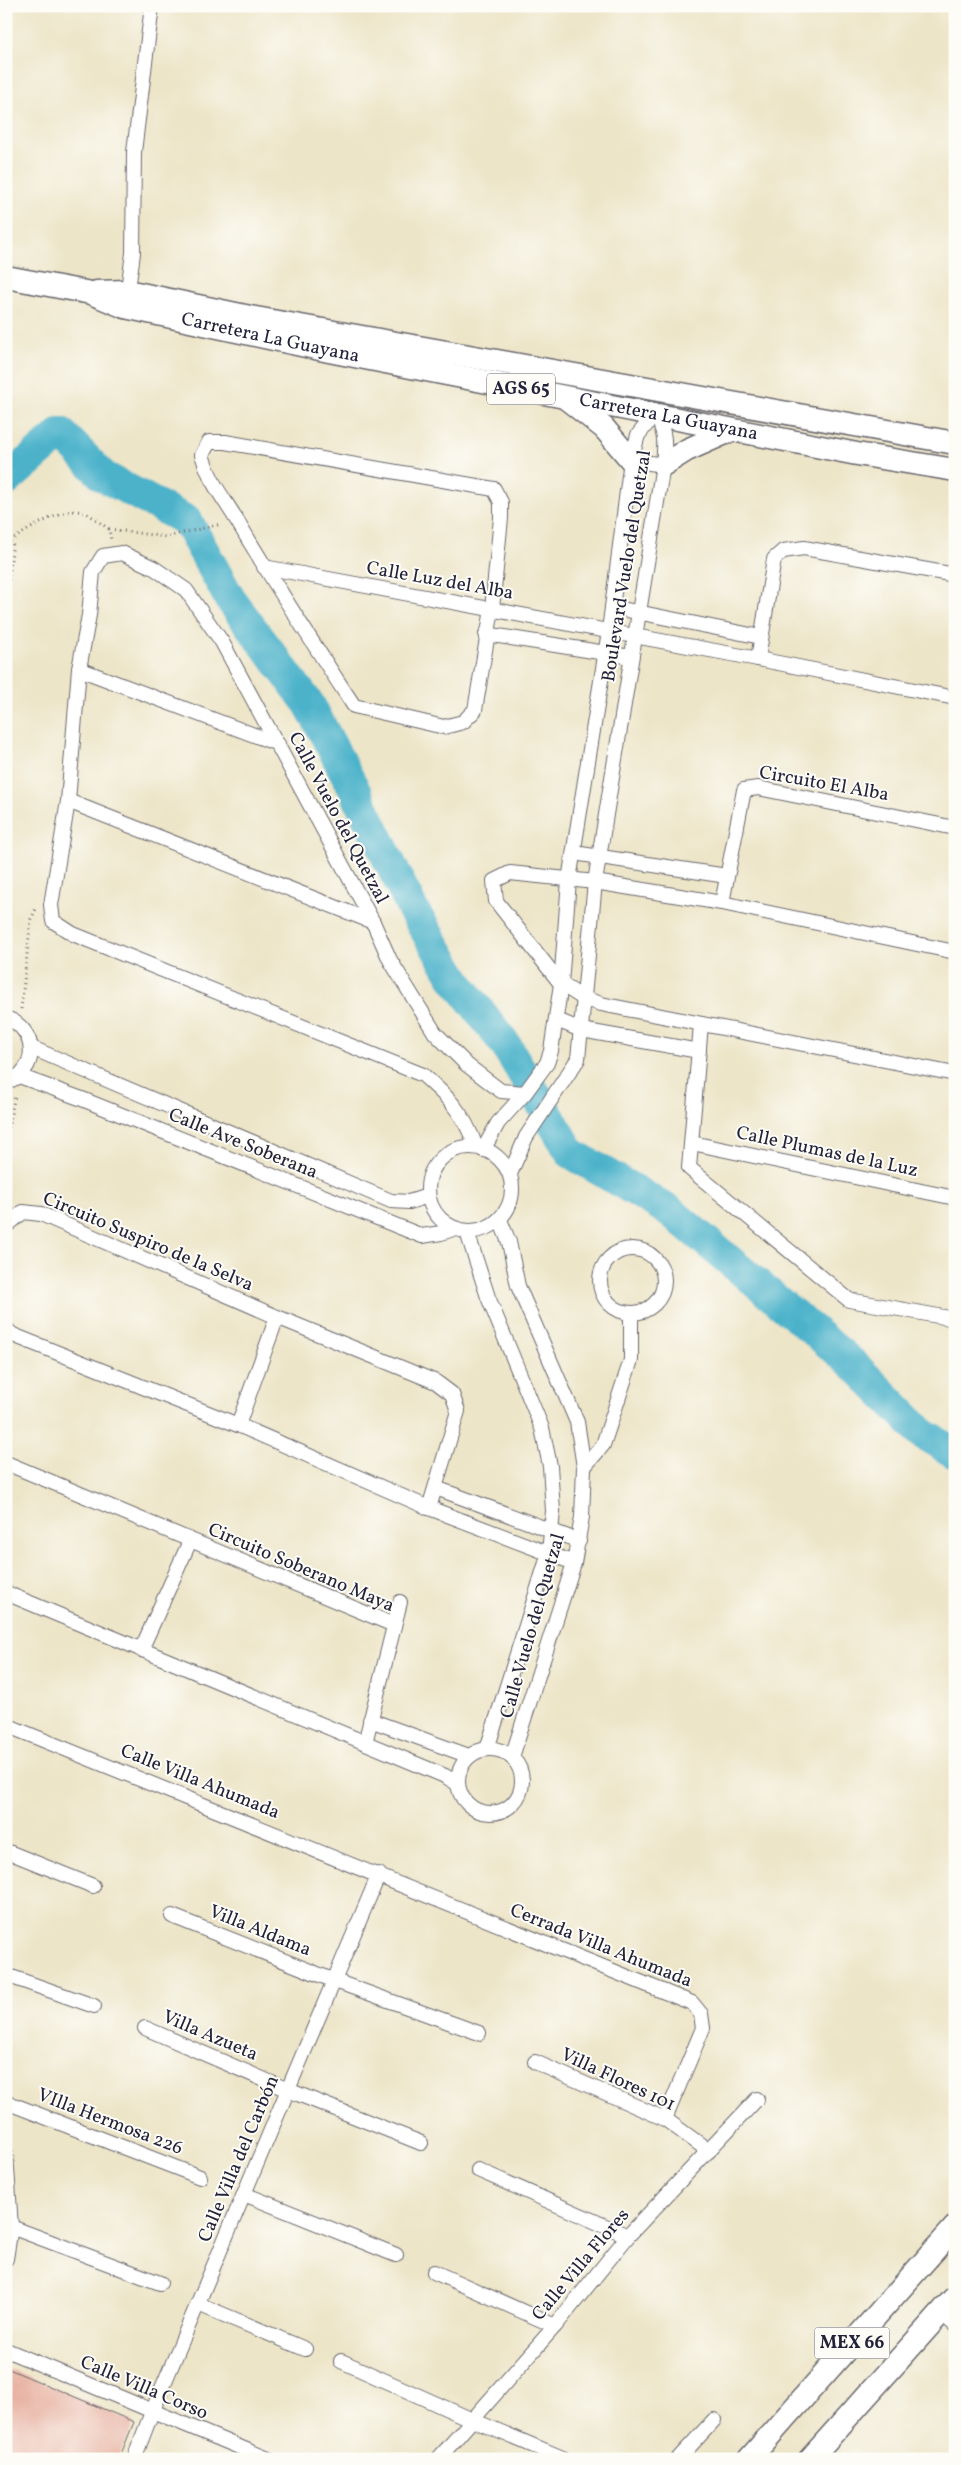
<svg xmlns="http://www.w3.org/2000/svg" width="961" height="2465" font-family="Vollkorn,serif">
<style>
.lines{fill:none;stroke-linecap:round;stroke-linejoin:round}
.river{stroke:#4bb2ca;stroke-width:32}
.building{fill:#e8b2a3}
.street-casing{stroke:#69666c;stroke-width:16}
.primary-casing{stroke:#69666c;stroke-width:25}
.path{stroke:#69666c;stroke-width:3;stroke-dasharray:1 4;stroke-linecap:butt}
.street{stroke:#fff;stroke-width:14}
.primary{stroke:#fff;stroke-width:22}
.labels{text-anchor:middle;dominant-baseline:central;stroke-width:4;stroke-linejoin:round;paint-order:stroke}
.shield{fill:#fdfcf7;stroke:#646373;stroke-width:1}
.shield-label{font-size:18px;font-weight:bold;fill:#22223b}
.street-label{font-size:19px;fill:#22223b;stroke:#fdfcf7}
</style>
<rect width="100%" height="100%" fill="#fdfcf7"/>
<filter id="ink" filterUnits="userSpaceOnUse"><feTurbulence type="fractalNoise" baseFrequency=".02" numOctaves="2"/><feDisplacementMap in="SourceGraphic" scale="10" xChannelSelector="R" yChannelSelector="G"/><feConvolveMatrix kernelMatrix="1 2 1 2 8 2 1 2 1" color-interpolation-filters="sRGB"/></filter>
<filter id="wash" filterUnits="userSpaceOnUse"><feTurbulence type="fractalNoise" baseFrequency=".0096" numOctaves="4" result="noise"/><feDisplacementMap in="SourceGraphic" scale="20" xChannelSelector="R" yChannelSelector="G"/><feGaussianBlur stdDeviation="1.12" result="paint"/><feColorMatrix in="noise" values="0 0 0 0 0 0 0 0 0 0 0 0 0 0 0 0 0 1.4 0 .05"/><feComposite in="paint" operator="in"/></filter>
<g filter="url(#wash)">
<rect width="100%" height="100%" fill="#ede5c8"/>
<g class="lines">
<!-- river -->
<polyline class="river" points="6,481 61,433 103,476 187,521 230,599 309,704 352,785 412,908 455,979 505,1044 571,1153 671,1212 852,1363 923,1434 955,1453"/>
</g>
<g id="blocks">
<!-- building -->
<polygon class="building" points="9,2369 134,2422 119,2459 6,2459"/>
</g>
</g>
<g filter="url(#ink)">
<use href="#blocks" fill-opacity="0" stroke="#69666c" stroke-width="1"/>
<g class="lines">
<!-- street casing -->
<g class="street-casing">
<g id="street">
<polyline points="127,297 133,253 134,152 152,6"/>
<path d="M209 442H225L494 489 501 502V518L492 609 475 710 463 722 444 727 354 706C314 645 275 585 238 522 223 497 211 484 202 455Z"/>
<polyline points="631,460 663,465"/>
<polyline points="264,567 758,659 955,698"/>
<polyline points="612,607 761,637"/>
<polyline points="486,634 631,657"/>
<polyline points="758,659 774,559 783,551 804,548 955,575"/>
<polyline points="79,669 278,744"/>
<polyline points="68,801 373,922"/>
<polyline points="574,853 727,876"/>
<polyline points="722,903 744,790 758,788 955,828"/>
<polyline points="955,952 722,903 595,882 510,873 494,881 496,901 561,984 583,998 601,1004 955,1074"/>
<path d="M6 1018C38 1029 40 1072 6 1082"/>
<polyline points="557,1020 581,1030 699,1051"/>
<polyline points="701,1024 689,1168 849,1300 955,1319"/>
<polyline points="32,1048 391,1201 409,1202 428,1196"/>
<polyline points="19,1076 82,1099 422,1236 441,1233 453,1229"/>
<polyline points="692,1143 955,1198"/>
<circle cx="470" cy="1189" r="42"/>
<path d="M476 1147C464 1113 449 1098 423 1075L73 934 53 921 51 905 68 801 79 669 89 615 93 572 103 556 122 553 154 568 186 590 222 642 373 922 390 960 435 1033 467 1065 501 1091 525 1093"/>
<path d="M483 1150 498 1123 525 1093 547 1063 551 1051 561 984 569 880 609 631 631 460 638 435 655 414C666 431 665 445 663 465L595 882 578 1059 526 1137 510 1174"/>
<polyline points="500,1220 509,1242 518,1286 577,1422 584,1467 582,1517 574,1563 512,1757"/>
<polyline points="6,1226 23,1212 41,1214 277,1317 436,1382 452,1394 458,1411 429,1508"/>
<polyline points="467,1232 488,1297 542,1428 550,1466 553,1511 549,1553 487,1749"/>
<circle cx="632" cy="1281" r="32"/>
<polyline points="6,1329 13,1335 238,1425 429,1508 574,1563"/>
<polyline points="238,1425 277,1317"/>
<polyline points="6,1463 394,1625"/>
<polyline points="584,1467 603,1445 631,1360 631,1314"/>
<polyline points="436,1488 579,1541"/>
<polyline points="6,1593 445,1776 458,1784"/>
<polyline points="141,1650 190,1541"/>
<polyline points="370,1720 469,1756"/>
<polyline points="6,1725 692,2003 701,2014 703,2028 665,2119"/>
<polyline points="365,1743 400,1602"/>
<circle cx="490" cy="1781" r="32"/>
<polyline points="6,1851 93,1886"/>
<polyline points="172,1916 335,1981 479,2033"/>
<polyline points="6,1975 94,2006"/>
<polyline points="145,2028 288,2090 421,2143"/>
<polyline points="535,2062 665,2119 709,2151"/>
<polyline points="6,2102 200,2177"/>
<polyline points="6,2154 11,2227 6,2259"/>
<polyline points="478,2170 628,2236"/>
<polyline points="244,2194 396,2255"/>
<polyline points="11,2227 160,2283"/>
<polyline points="434,2272 555,2326"/>
<polyline points="198,2304 305,2349"/>
<polyline points="941,2313 955,2325"/>
<polyline points="6,2350 268,2459"/>
<polyline points="341,2361 470,2419 565,2459"/>
<polyline points="134,2459 152,2412 379,1874"/>
<polyline points="438,2459 555,2326 628,2236 757,2099"/>
<polyline points="678,2459 714,2420"/>
</g>
</g>
<!-- primary casing -->
<g class="primary-casing">
<g id="primary">
<path id="s1" d="M6 277 91 293 125 307 329 351 857 454 955 470"/>
<polyline points="97,292 127,291 250,317 955,443"/>
<polyline points="567,399 604,428 631,460"/>
<polyline points="663,465 687,450 732,430"/>
<polyline points="749,2459 955,2227"/>
<polyline points="810,2459 955,2297"/>
</g>
</g>
<!-- path -->
<g class="path">
<polyline points="109,529 166,537 221,524"/>
<path d="M6 544C22 533 63 506 82 512 91 514 101 524 109 529L111 540"/>
<polyline points="6,645 8,588 13,541"/>
<polyline points="21,1009 31,919 36,909"/>
<polyline points="6,1138 15,1095"/>
</g>
<!-- street -->
<use href="#street" class="street"/>
<!-- primary -->
<use href="#primary" class="primary"/>
</g>
</g>
<g class="labels">
<!-- shield labels -->
<g class="shield">
<rect x="487" y="373.5" width="68" height="31" rx="4"/>
<rect x="814.5" y="2327.5" width="75" height="31" rx="4"/>
</g>
<g class="shield-label">
<text x="521" y="389">AGS 65</text>
<text x="852" y="2343">MEX 66</text>
</g>
<!-- street labels -->
<g class="street-label">
<text stroke="none"><textPath href="#s1" startOffset="272">Carretera La Guayana</textPath></text>
<text stroke="none"><textPath href="#s1" startOffset="678">Carretera La Guayana</textPath></text>
<text transform="translate(627 566) rotate(-81)">Boulevard Vuelo del Quetzal</text>
<text transform="translate(440 581) rotate(10)">Calle Luz del Alba</text>
<text transform="translate(824 784) rotate(10)">Circuito El Alba</text>
<text transform="translate(338 818) rotate(62)">Calle Vuelo del Quetzal</text>
<text transform="translate(243 1144) rotate(22)">Calle Ave Soberana</text>
<text transform="translate(827 1152) rotate(12)">Calle Plumas de la Luz</text>
<text transform="translate(148 1242) rotate(23)">Circuito Suspiro de la Selva</text>
<text transform="translate(301 1568) rotate(23)">Circuito Soberano Maya</text>
<text transform="translate(533 1626) rotate(-74)">Calle Vuelo del Quetzal</text>
<text transform="translate(200 1782) rotate(22)">Calle Villa Ahumada</text>
<text transform="translate(260 1931) rotate(22)">Villa Aldama</text>
<text transform="translate(601 1946) rotate(22)">Cerrada Villa Ahumada</text>
<text transform="translate(210 2036) rotate(23)">Villa Azueta</text>
<text transform="translate(618 2080) rotate(25)">Villa Flores 101</text>
<text transform="translate(110 2122) rotate(21)">VIlla Hermosa 226</text>
<text transform="translate(239 2159) rotate(-67)">Calle Villa del Carbón</text>
<text transform="translate(581 2265) rotate(-50)">Calle Villa Flores</text>
<text transform="translate(144 2388) rotate(23)">Calle Villa Corso</text>
</g>
</g>
<!-- margin -->
<rect width="961" height="2465" fill="none" stroke="#fdfcf7" stroke-width="25"/>
</svg>
